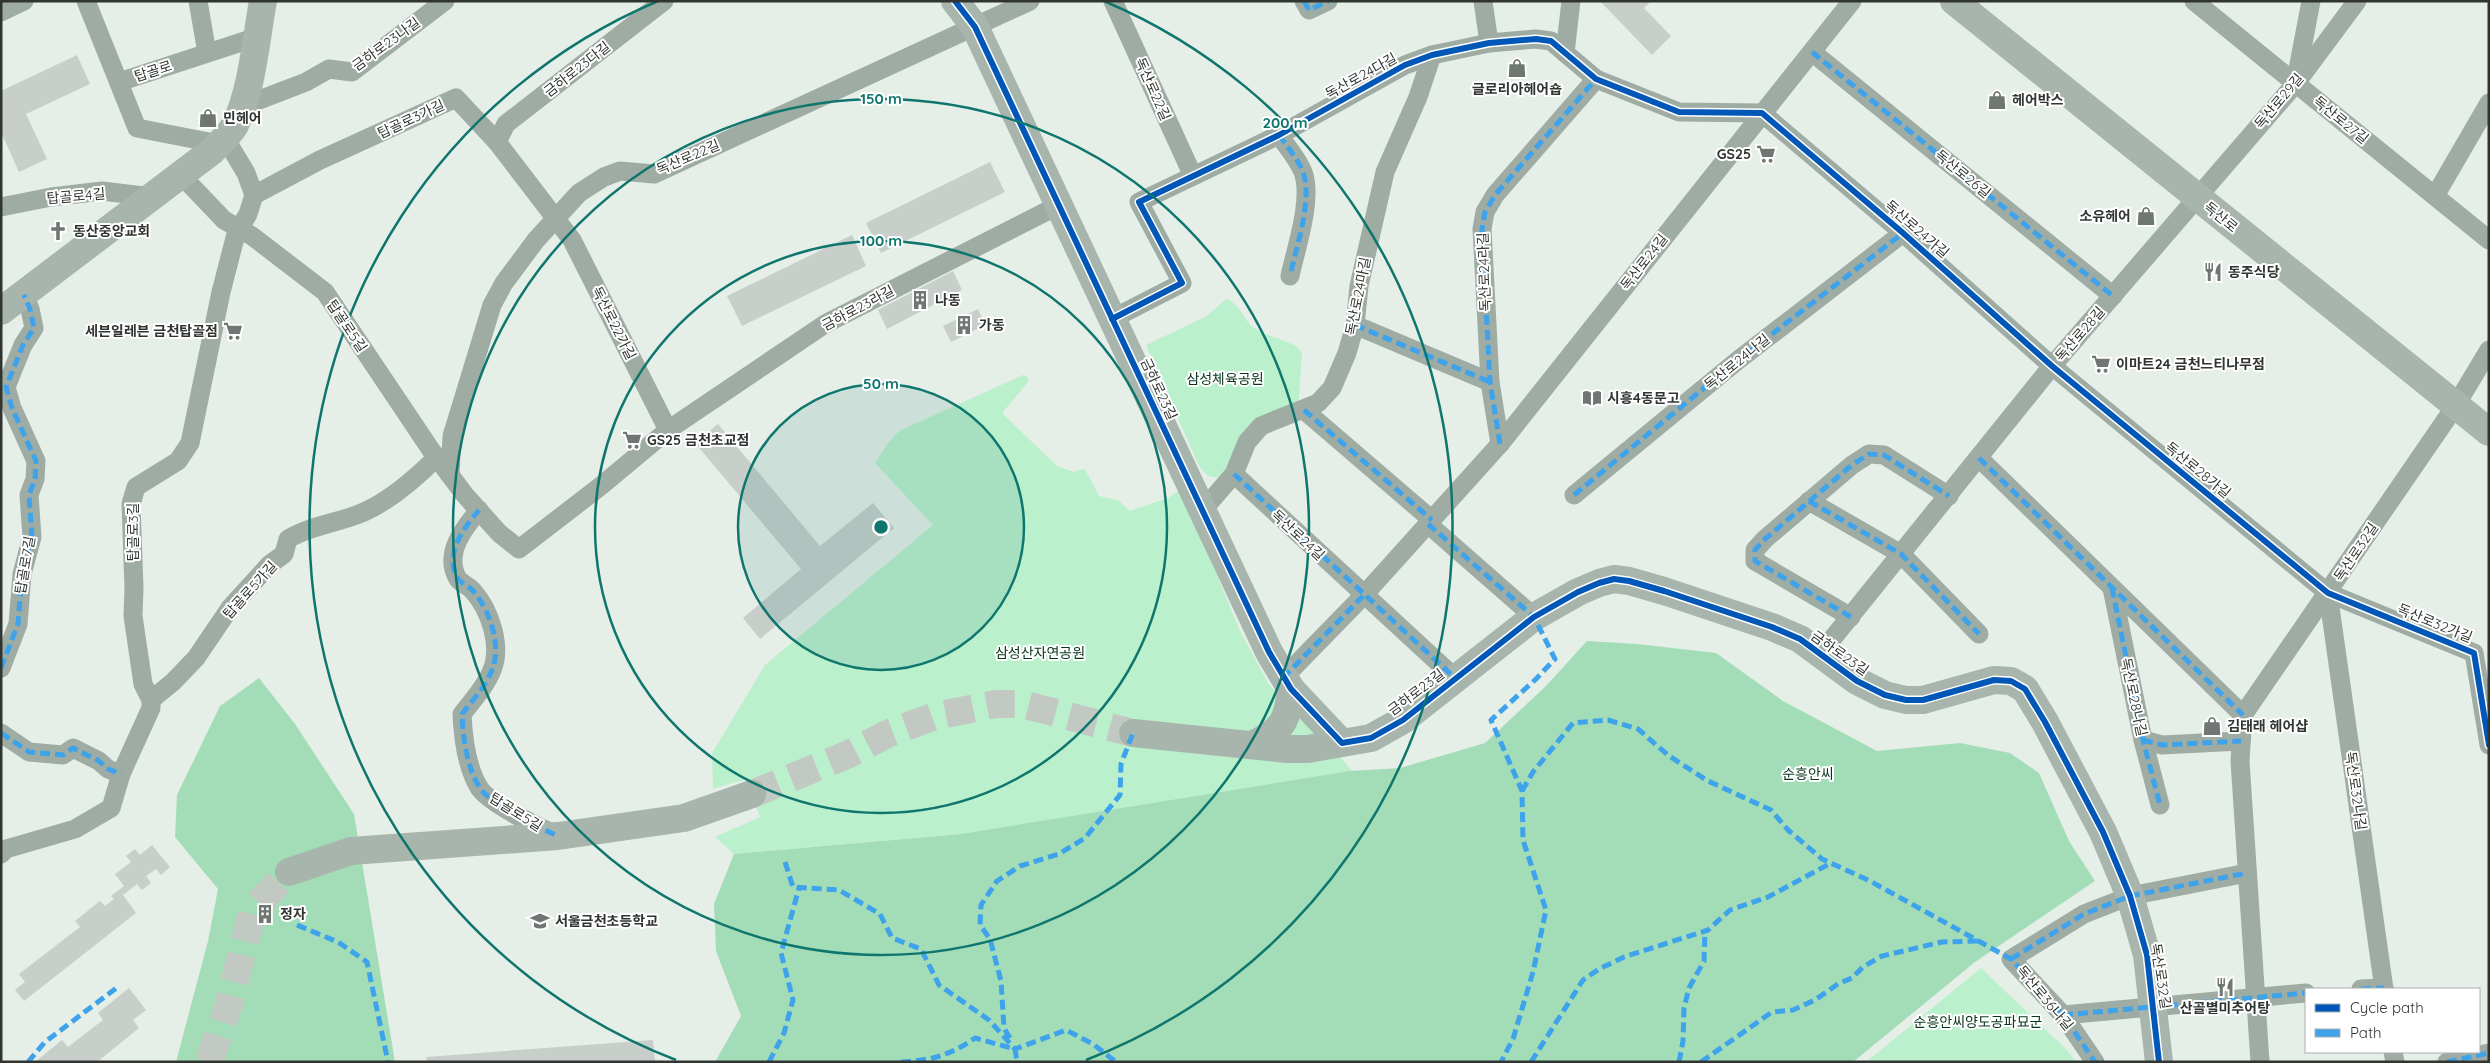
<svg xmlns="http://www.w3.org/2000/svg" width="2490" height="1063" font-family="Quicksand,'Noto Sans KR',sans-serif">
<style>
.green{fill:#bbf0cd}
.forest{fill:#a3ddb8}
.building{fill:#c8cfca}
.lines{fill:none;stroke-linecap:round;stroke-linejoin:round}
.secondary-tunnel{stroke:#c2c9c3;stroke-width:28;stroke-dasharray:28 14;stroke-linecap:butt}
.street{stroke:#9faca3;stroke-width:19}
.secondary{stroke:#a8b5ac;stroke-width:28}
.quiet{stroke:#3ea3eb;stroke-width:5;stroke-dasharray:10 5;stroke-linecap:butt}
.cycleway-casing{stroke:#fff;stroke-width:9}
.cycleway{stroke:#0057b8;stroke-width:6}
.ring{fill:none;stroke:#0f766e;stroke-width:2.5}
.labels{text-anchor:middle;dominant-baseline:central;stroke-width:4;stroke-linejoin:round;paint-order:stroke}
.street-label{font-size:14px;fill:#303531;stroke:#fff}
.poi-label{font-size:14px;font-weight:bold;fill:#303531;stroke:#fff;text-anchor:start}
.park-label{font-size:14px;fill:#09341d;stroke:#fff}
.centre{fill:#0f766e;stroke:#fff;stroke-width:2.5}
.ring-label{font-size:15px;text-anchor:middle;font-weight:bold;fill:#0f766e;stroke:#fff;stroke-width:4;stroke-linejoin:round;paint-order:stroke}
</style>
<rect width="100%" height="100%" fill="#e6eee8"/>
<!-- green -->
<g class="green">
<path d="M1226 299C1240 304 1243 319 1253 327 1266 338 1296 340 1302 353L1298 411 1274 420 1222 479 1208 476 1199 466 1146 345 1207 316Z"/>
<polygon points="1023,375 1028,377 1028,382 1003,412 1004,415 1057,466 1074,472 1083,469 1086,471 1099,496 1118,500 1130,511 1168,498 1181,489 1240,631 1268,683 1295,715 1318,730 1352,771 961,834 734,854 715,837 760,817 746,779 713,789 712,753 765,665 933,525 875,463 888,443 899,431"/>
<polygon points="1981,968 2067,1050 2076,1062 1866,1062"/>
</g>
<!-- forest -->
<g class="forest">
<polygon points="1587,641 1637,644 1716,653 1783,701 1877,751 1960,743 2010,753 2039,773 2069,841 2095,881 1975,962 1853,1062 715,1062 741,1016 716,951 714,904 734,854 961,834 1350,771 1400,768 1485,743 1546,686"/>
<polygon points="259,678 295,724 354,814 395,1062 176,1062 208,941 218,889 175,837 177,795 220,706"/>
</g>
<!-- building -->
<g class="building">
<polygon points="1600,1 1651,1 1644,8 1671,36 1652,55"/>
<polygon points="77,55 90,84 26,114 47,159 19,172 1,132 1,91"/>
<polygon points="990,162 1005,192 881,253 866,223"/>
<polygon points="852,235 866,266 742,326 727,296"/>
<polygon points="953,271 962,290 887,329 878,310"/>
<polygon points="978,309 985,325 951,342 943,326"/>
<polygon points="718,424 820,546 873,503 894,528 760,639 743,618 801,569 695,443"/>
<polygon points="152,845 170,867 161,875 156,869 146,876 151,883 142,890 137,884 123,895 136,913 24,1001 15,990 25,982 19,974 80,927 75,921 100,901 105,906 114,899 111,896 124,886 115,874 131,862 126,856 135,849 140,855"/>
<polygon points="260,907 270,908 269,921 259,920"/>
<polygon points="129,988 146,1010 133,1020 139,1028 97,1062 35,1062 62,1040 68,1047 103,1020 98,1013"/>
<polygon points="653,1040 655,1062 427,1062 426,1057"/>
</g>
<g class="lines">
<!-- secondary-tunnel -->
<g class="secondary-tunnel">
<polyline points="752,794 849,754 887,734 935,716 996,704 1022,704 1133,733"/>
<polyline points="209,1062 229,1004 253,909 289,872"/>
</g>
<!-- street -->
<g class="street">
<polyline points="86,1 137,128 219,144"/>
<polyline points="198,1 207,53"/>
<polyline points="1113,1 1193,176"/>
<polyline points="1304,1 1309,10 1328,1"/>
<polyline points="1483,1 1489,43"/>
<polyline points="2194,1 2489,240"/>
<polyline points="1,12 24,1"/>
<polyline points="1812,52 2113,296"/>
<polyline points="1565,53 1571,1"/>
<polyline points="2296,80 2311,1"/>
<polyline points="119,82 257,37"/>
<polyline points="241,107 306,82 329,69 352,72 445,1"/>
<path d="M1279 135C1287 147 1298 159 1303 172 1313 199 1296 248 1290 276"/>
<polyline points="497,142 506,124 664,1"/>
<polyline points="181,175 224,220 252,236 325,292 431,450 465,495 499,533 519,549 602,485 668,430 825,324 1059,205"/>
<polyline points="254,195 320,160 456,98 497,142 572,240 668,430"/>
<polyline points="2435,196 2489,103"/>
<polyline points="1,207 51,197 102,191 152,197"/>
<polyline points="1112,319 1182,283 1139,202 1279,135 1405,65 1432,55 1489,43 1536,39 1551,41 1596,79 1679,112 1762,113 1903,233 2052,366 2328,593 2474,653 2489,745"/>
<polyline points="1355,325 1490,382"/>
<polyline points="1304,410 1432,520"/>
<polyline points="1500,444 1490,382 1482,229 1485,212 1495,195 1596,79"/>
<polyline points="1979,458 2243,715"/>
<polyline points="450,474 452,436 492,305 504,283 536,240 579,193 604,177 620,171 654,174 1030,1"/>
<polyline points="1234,474 1455,678"/>
<polyline points="1574,495 1737,361 1903,233"/>
<polyline points="1809,501 1901,554 1979,634"/>
<path d="M479 510C464 528 443 554 458 579 462 584 469 586 473 591 490 610 502 646 492 670 486 686 472 701 462 714 463 737 467 769 480 789 491 804 538 827 556 835"/>
<polyline points="1202,511 1234,474 1247,442 1261,426 1318,403 1332,388 1347,353 1355,325 1359,286 1385,172 1418,97 1432,55"/>
<polyline points="1428,524 1534,617"/>
<polyline points="2112,588 2143,740 2160,805"/>
<polyline points="2328,593 2384,989"/>
<polyline points="1851,617 1755,561 1755,550 1765,539 1852,465 1869,454 1884,455 1949,496"/>
<polyline points="1820,654 2052,366 2296,83 2357,1"/>
<polyline points="1,668 18,624 22,574 32,537 29,495 35,479 36,461 12,408 6,387 23,345 34,328 30,309 24,295"/>
<polyline points="1283,678 1363,596 1500,444 1852,1"/>
<path d="M151 700 173 682 196 658 230 608 269 565 284 554 288 539C311 525 339 523 364 512 391 500 416 478 437 457"/>
<polyline points="1,733 29,752 63,755 73,748 99,761 108,769 121,774"/>
<polyline points="2143,740 2162,745 2241,741"/>
<polyline points="1,854 6,849 75,829 111,808 121,774 151,708 151,700 143,684 133,616 134,588 131,504 136,487 178,461 190,443 221,292 236,234 248,214 254,195 246,173 225,138"/>
<polyline points="2361,989 2384,988"/>
<polyline points="2063,1015 2306,993"/>
<polyline points="2393,1052 2395,1062"/>
<polyline points="2095,1062 2063,1015 2011,959 2084,914 2130,896 2247,873"/>
<polyline points="2260,1062 2240,761 2243,715 2456,405 2489,350"/>
<polyline points="2447,1062 2489,1053"/>
</g>
<!-- secondary -->
<g class="secondary">
<polyline points="955,1 975,27 1269,652 1291,689 1342,743 1371,738 1403,720 1534,617 1578,592 1599,583 1614,579 1629,581 1664,591 1772,627 1800,639 1857,681 1885,695 1906,700 1923,700 1994,680 2011,681 2025,689 2045,722 2103,832 2130,896 2147,955 2159,1062"/>
<polyline points="1954,1 2489,432"/>
<path d="M1 311 212 151C220 143 229 135 235 125 252 91 256 39 263 1"/>
<polyline points="1133,733 1287,749 1308,749 1342,743"/>
<path d="M1252 745C1282 731 1288 721 1291 689"/>
<polyline points="289,872 351,851 558,836 684,818 752,794"/>
</g>
<!-- quiet -->
<g class="quiet">
<polyline points="1304,1 1309,10 1328,1"/>
<polyline points="1812,52 2113,296"/>
<path d="M1279 135C1287 147 1298 159 1303 172 1313 199 1296 248 1290 276"/>
<polyline points="1355,325 1490,382"/>
<polyline points="1304,410 1432,520"/>
<polyline points="1500,444 1490,382 1482,229 1485,212 1495,195 1596,79"/>
<polyline points="1979,458 2243,715"/>
<polyline points="1234,474 1455,678"/>
<polyline points="1574,495 1737,361 1903,233"/>
<polyline points="1809,501 1901,554 1979,634"/>
<path d="M479 510C464 528 443 554 458 579 462 584 469 586 473 591 490 610 502 646 492 670 486 686 472 701 462 714 463 738 467 768 480 788 490 804 540 828 558 836"/>
<polyline points="1428,524 1534,617 1555,659 1536,679 1491,720 1522,791 1523,840 1546,910 1533,972 1513,1039 1501,1062"/>
<polyline points="2112,588 2143,740 2160,805"/>
<polyline points="1851,617 1755,561 1755,550 1765,539 1852,465 1869,454 1884,455 1949,496"/>
<polyline points="1,668 18,624 22,574 32,537 29,495 35,479 36,461 12,408 6,387 23,345 34,328 30,309 24,295"/>
<polyline points="1283,678 1363,596"/>
<polyline points="1,733 29,752 63,755 73,748 99,761 108,769 121,774"/>
<polyline points="2143,740 2162,745 2241,741"/>
<polyline points="1522,791 1533,772 1573,723 1608,720 1638,729 1669,756 1708,781 1771,810 1788,830 1822,859 1870,881 2011,959 2063,1015 2095,1062"/>
<polyline points="785,862 793,887 839,890 880,914 892,938 921,949 939,985 989,1020 1015,1049 1066,1030 1093,1044 1116,1062"/>
<polyline points="297,925 338,942 367,962 388,1062"/>
<polyline points="2011,959 2084,914 2130,896 2247,873"/>
<polyline points="2361,989 2384,988"/>
<polyline points="2063,1015 2306,993"/>
<polyline points="1010,1038 1004,1028 1001,981 990,939 980,925 981,905 997,881 1020,866 1059,854 1085,838 1120,795 1121,764 1133,733"/>
<polyline points="28,1062 45,1042 119,986"/>
<polyline points="769,1062 784,1033 793,1000 781,953 799,888"/>
<path d="M901 1062C932 1060 949 1056 975 1038L1015 1049 1017 1062"/>
<polyline points="1531,1062 1583,980 1599,969 1624,957 1708,930 1730,910 1768,897 1831,863"/>
<polyline points="1679,1062 1683,1041 1684,1008 1689,988 1704,961 1705,931"/>
<polyline points="1701,1062 1772,1012 1793,1010 1815,1000 1838,984 1852,978 1863,967 1882,956 1942,942 1978,941"/>
<polyline points="2447,1062 2489,1053"/>
</g>
<!-- cycleway casing -->
<g class="cycleway-casing">
<g id="cycleway">
<polyline points="955,1 975,27 1269,652 1291,689 1342,743 1371,738 1403,720 1534,617 1578,592 1599,583 1614,579 1629,581 1664,591 1772,627 1800,639 1857,681 1885,695 1906,700 1923,700 1994,680 2011,681 2025,689 2045,722 2103,832 2130,896 2147,955 2159,1062"/>
<polyline points="1112,319 1182,283 1139,202 1279,135 1405,65 1432,55 1489,43 1536,39 1551,41 1596,79 1679,112 1762,113 1903,233 2052,366 2328,593 2474,653 2489,745"/>
</g>
</g>
<!-- cycleway -->
<use href="#cycleway" class="cycleway"/>
</g>
<!-- distance rings -->
<circle cx="881" cy="527" r="143" fill="#0f766e" fill-opacity=".12"/>
<g class="ring">
<circle cx="881" cy="527" r="143"/>
<circle cx="881" cy="527" r="286"/>
<circle cx="881" cy="527" r="428"/>
<path d="M676 1060A571 571 0 0 1 658 1M1104 1A571 571 0 0 1 1086 1060"/>
</g>
<!-- icons -->
<defs>
<g id="shop-bare" transform="scale(1.5)"><path d="M-5-2.5h2.3a2.7 3.5 0 0 1 5.4 0H5L5.5 6h-11ZM-1.5-2.5h3a1.5 2.3 0 0 0-3 0Z" fill="#707671" stroke="#fff" stroke-width="2.5" paint-order="stroke"/></g>
<g id="supermarket-bare" transform="scale(1.5)"><path d="M-6-5.5h2.5l.6 2H6L4.5 2H-2.5L-4.4-4H-6ZM-1.5 3.2a1.3 1.3 0 1 0 .1 0ZM3 3.2a1.3 1.3 0 1 0 .1 0Z" fill="#707671" stroke="#fff" stroke-width="2.5" paint-order="stroke"/></g>
<g id="church-bare" transform="scale(1.5)"><path d="M-1.2-6h2.4v3.5h3.3v2.4h-3.3V6h-2.4V-.1h-3.3v-2.4h3.3Z" fill="#707671" stroke="#fff" stroke-width="2.5" paint-order="stroke"/></g>
<g id="restaurant-bare" transform="scale(1.5)"><path d="M-5-6h1v4h1v-4h1v4h1v-4h1v5L-1.5 .5V6h-2V.5L-5-1ZM5-6V6H3V1.5H1.5Q1.5-4 5-6Z" fill="#707671" stroke="#fff" stroke-width="2.5" paint-order="stroke"/></g>
<g id="building-bare" transform="scale(1.5)"><path d="M-4-6H4V6H1V3H-1V6H-4ZM-2.5-4.3h1.7v1.8h-1.7ZM.8-4.3h1.7v1.8H.8ZM-2.5-1h1.7V.8h-1.7ZM.8-1h1.7V.8H.8Z" fill="#707671" stroke="#fff" stroke-width="2.5" paint-order="stroke"/></g>
<g id="library-bare" transform="scale(1.5)"><path d="M-6-4Q-3-5.5-.7-3.5V5Q-3 3-6 4ZM6-4Q3-5.5 .7-3.5V5Q3 3 6 4Z" fill="#707671" stroke="#fff" stroke-width="2.5" paint-order="stroke"/></g>
<g id="school-bare" transform="scale(1.5)"><path d="M0-5L7-2L0 1L-7-2ZM-4 1L0 2.5L4 1V4Q0 6-4 4Z" fill="#707671" stroke="#fff" stroke-width="2.5" paint-order="stroke"/></g>
</defs>
<g fill-rule="evenodd">
<use href="#shop-bare" x="1517" y="68"/>
<use href="#shop-bare" x="1997" y="100"/>
<use href="#shop-bare" x="208" y="118"/>
<use href="#supermarket-bare" x="1766" y="154"/>
<use href="#shop-bare" x="2146" y="216"/>
<use href="#church-bare" x="58" y="231"/>
<use href="#restaurant-bare" x="2213" y="272"/>
<use href="#building-bare" x="920" y="300"/>
<use href="#building-bare" x="964" y="325"/>
<use href="#supermarket-bare" x="233" y="331"/>
<use href="#supermarket-bare" x="2101" y="364"/>
<use href="#library-bare" x="1592" y="398"/>
<use href="#supermarket-bare" x="632" y="440"/>
<use href="#shop-bare" x="2212" y="726"/>
<use href="#building-bare" x="265" y="914"/>
<use href="#school-bare" x="540" y="921"/>
<use href="#restaurant-bare" x="2225" y="987"/>
</g>
<g class="labels">
<!-- street labels -->
<g class="street-label">
<text transform="translate(386 44) rotate(-36)">금하로23나길</text>
<text transform="translate(577 69) rotate(-38)">금하로23다길</text>
<text transform="translate(153 71) rotate(-18)">탑골로</text>
<text transform="translate(1361 76) rotate(-29)">독산로24다길</text>
<text transform="translate(1153 89) rotate(66)">독산로22길</text>
<text transform="translate(2279 101) rotate(-50)">독산로29길</text>
<text transform="translate(411 119) rotate(-25)">탑골로3가길</text>
<text transform="translate(2341 120) rotate(39)">독산로27길</text>
<text transform="translate(688 157) rotate(-23)">독산로22길</text>
<text transform="translate(1963 174) rotate(39)">독산로26길</text>
<text transform="translate(76 196) rotate(-5)">탑골로4길</text>
<text transform="translate(2221 217) rotate(39)">독산로</text>
<text transform="translate(1917 229) rotate(41)">독산로24가길</text>
<text transform="translate(1644 262) rotate(-52)">독산로24길</text>
<text transform="translate(1484 272) rotate(-92)">독산로24라길</text>
<text transform="translate(1358 296) rotate(-79)">독산로24마길</text>
<text transform="translate(858 308) rotate(-28)">금하로23라길</text>
<text transform="translate(614 323) rotate(63)">독산로22가길</text>
<text transform="translate(347 326) rotate(56)">탑골로5길</text>
<text transform="translate(2080 334) rotate(-49)">독산로28길</text>
<text transform="translate(1737 362) rotate(-39)">독산로24나길</text>
<text transform="translate(1159 389) rotate(65)">금하로23길</text>
<text transform="translate(2198 470) rotate(39)">독산로28가길</text>
<text transform="translate(133 532) rotate(-90)">탑골로3길</text>
<text transform="translate(1298 535) rotate(43)">독산로24길</text>
<text transform="translate(2356 552) rotate(-56)">독산로32길</text>
<text transform="translate(25 565) rotate(-80)">탑골로7길</text>
<text transform="translate(250 590) rotate(-48)">탑골로5가길</text>
<text transform="translate(2435 623) rotate(22)">독산로32가길</text>
<text transform="translate(1840 653) rotate(35)">금하로23길</text>
<text transform="translate(1416 692) rotate(-37)">금하로23길</text>
<text transform="translate(2134 697) rotate(78)">독산로28나길</text>
<text transform="translate(2356 791) rotate(82)">독산로32나길</text>
<text transform="translate(516 812) rotate(32)">탑골로5길</text>
<text transform="translate(2161 976) rotate(81)">독산로32길</text>
<text transform="translate(2045 998) rotate(50)">독산로36나길</text>
</g>
<!-- poi labels -->
<g class="poi-label">
<text x="1517" y="89" text-anchor="middle">글로리아헤어숍</text>
<text x="2012" y="100">헤어박스</text>
<text x="223" y="118">민헤어</text>
<text x="1751" y="154" text-anchor="end">GS25</text>
<text x="2131" y="216" text-anchor="end">소유헤어</text>
<text x="73" y="231">동산중앙교회</text>
<text x="2228" y="272">동주식당</text>
<text x="935" y="300">나동</text>
<text x="979" y="325">가동</text>
<text x="218" y="331" text-anchor="end">세븐일레븐 금천탑골점</text>
<text x="2116" y="364">이마트24 금천느티나무점</text>
<text x="1607" y="398">시흥4동문고</text>
<text x="647" y="440">GS25 금천초교점</text>
<text x="2227" y="726">김태래 헤어샵</text>
<text x="280" y="914">정자</text>
<text x="555" y="921">서울금천초등학교</text>
<text x="2225" y="1008" text-anchor="middle">산골별미추어탕</text>
</g>
<!-- park labels -->
<g class="park-label">
<text x="1225" y="379">삼성체육공원</text>
<text x="1040" y="653">삼성산자연공원</text>
<text x="1808" y="774">순흥안씨</text>
<text x="1978" y="1022">순흥안씨양도공파묘군</text>
</g>
</g>
<circle cx="881" cy="527" r="8" class="centre"/>
<g class="ring-label">
<text x="881" y="104">150 m</text>
<text x="1285" y="128">200 m</text>
<text x="881" y="246">100 m</text>
<text x="881" y="389">50 m</text>
</g>
<!-- border -->
<rect width="2490" height="1063" fill="none" stroke="#303531" stroke-width="5"/>
<!-- legend -->
<rect x="2305" y="988" width="175" height="65" fill="#ffffff" stroke="#acaead"/>
<rect x="2315" y="1004" width="25" height="8" fill="#0057b8" stroke="#acaead"/>
<text x="2350" y="1013" font-size="15" fill="#303531">Cycle path</text>
<rect x="2315" y="1029" width="25" height="8" fill="#3ea3eb" stroke="#acaead"/>
<text x="2350" y="1038" font-size="15" fill="#303531">Path</text>
</svg>
